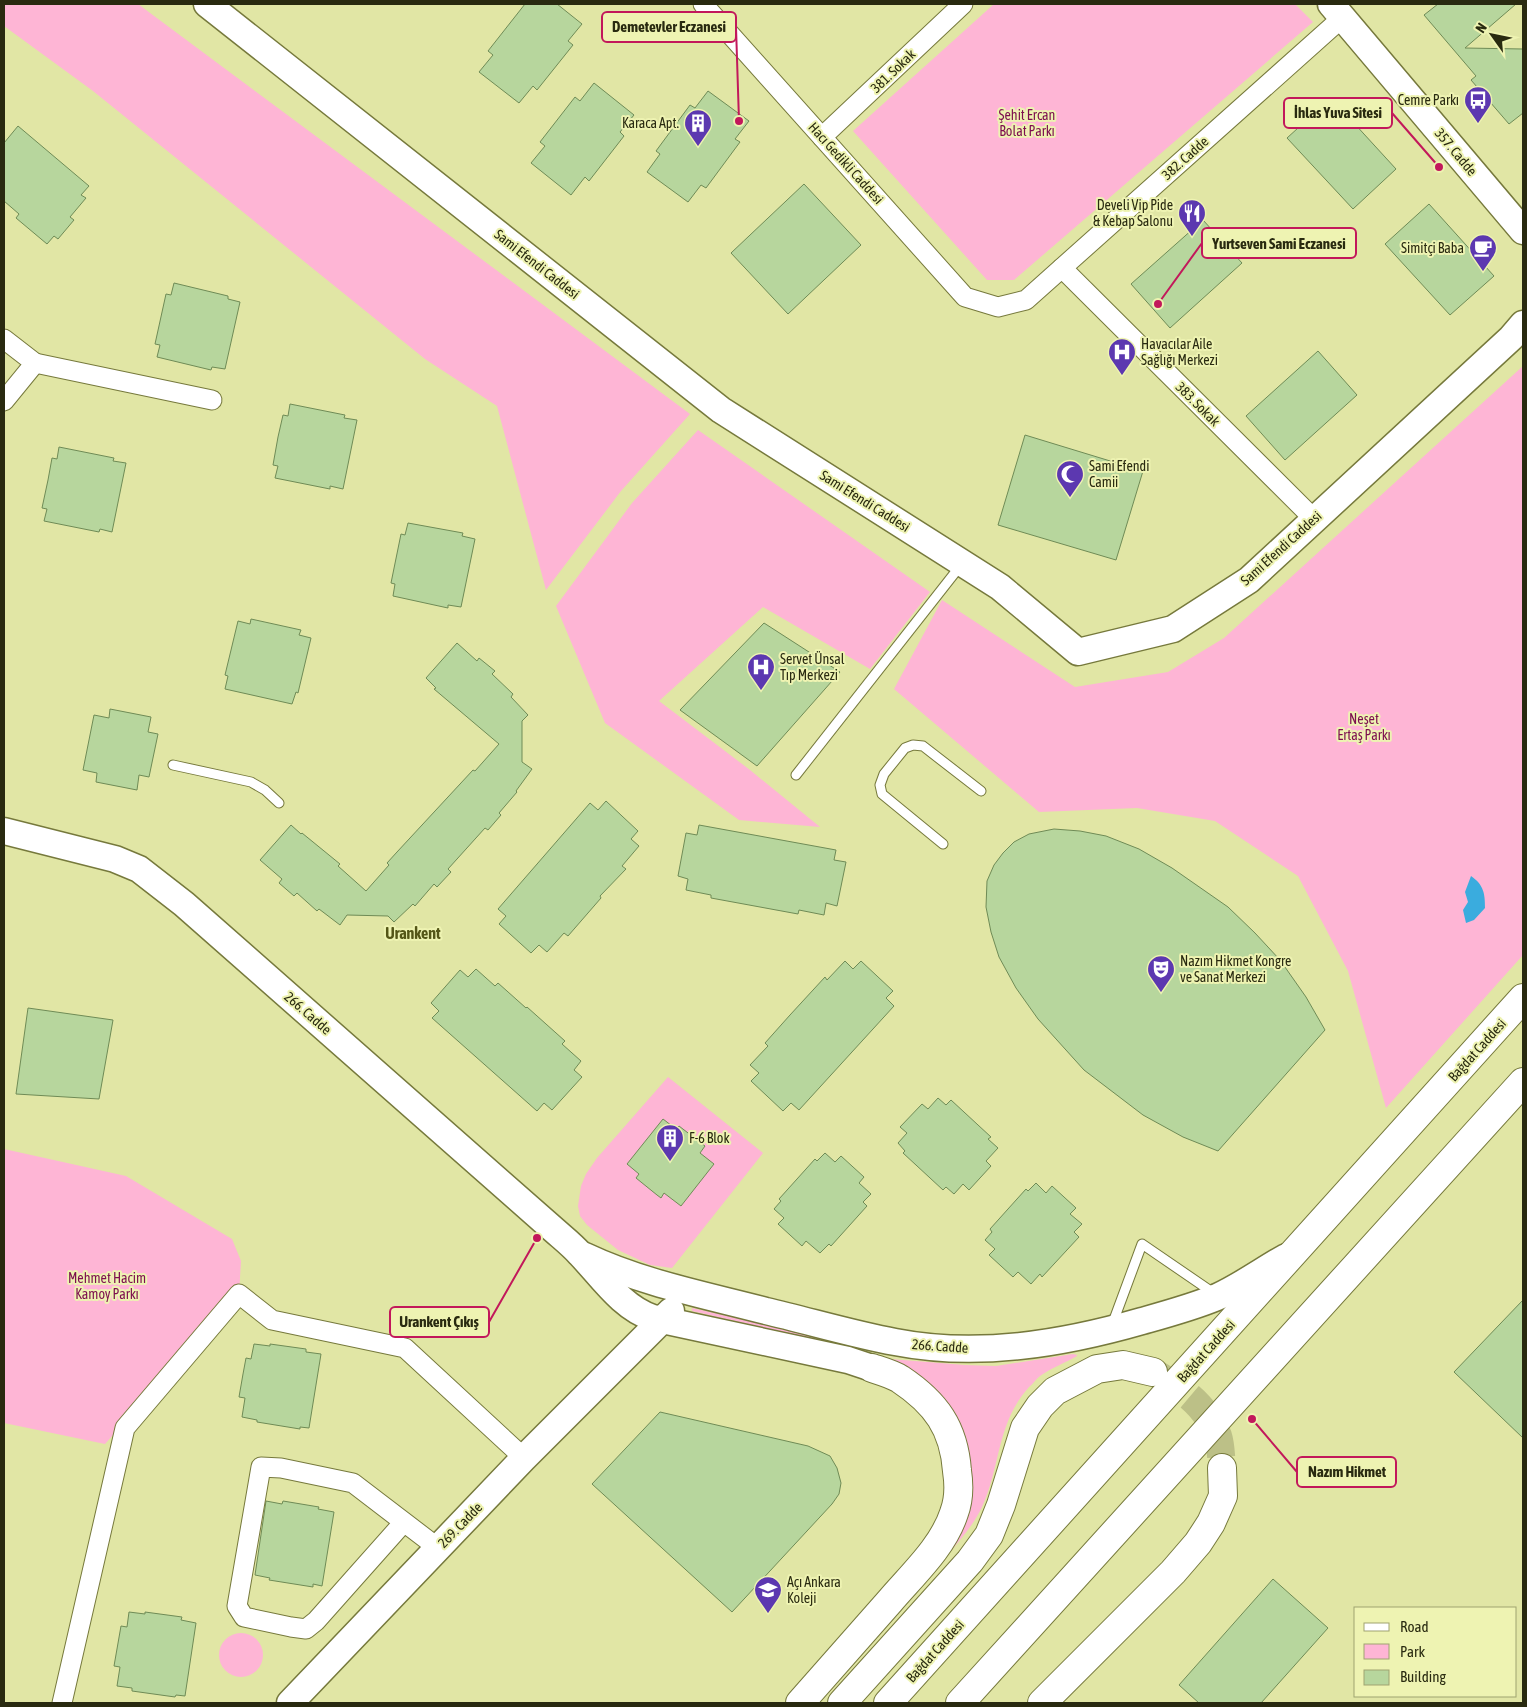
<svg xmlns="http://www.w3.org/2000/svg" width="1527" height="1707" font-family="'Asap Condensed',sans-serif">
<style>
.green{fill:#feb5d5}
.water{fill:#3aacde}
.building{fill:#b7d69d;stroke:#6f8b56}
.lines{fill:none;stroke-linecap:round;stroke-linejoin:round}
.primary-tunnel{stroke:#bcc087;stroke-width:28;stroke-dasharray:28 14;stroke-linecap:butt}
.lane-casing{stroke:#76793c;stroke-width:11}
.street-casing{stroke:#76793c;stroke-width:21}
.secondary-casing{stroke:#76793c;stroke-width:29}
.primary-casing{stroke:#76793c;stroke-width:30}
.lane{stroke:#fff;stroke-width:9}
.street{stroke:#fff;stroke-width:19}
.secondary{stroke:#fff;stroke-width:26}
.primary{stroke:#fff;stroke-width:28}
.labels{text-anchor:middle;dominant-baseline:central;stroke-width:4;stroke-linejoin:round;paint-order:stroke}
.street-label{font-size:14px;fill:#292a10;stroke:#eef3b2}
.poi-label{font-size:14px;fill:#292a10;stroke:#eef3b2;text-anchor:start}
.park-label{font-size:14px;fill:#7d0e4f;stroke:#eef3b2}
.quarter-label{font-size:16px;font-weight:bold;fill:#545617;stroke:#eef3b2}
.leader{fill:none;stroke:#c2185b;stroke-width:2}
.callout-dot{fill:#c2185b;stroke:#eef3b2;stroke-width:2}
.callout{fill:#eef3b2;stroke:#c2185b;stroke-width:2}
.callout-label{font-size:15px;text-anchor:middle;font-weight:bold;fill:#292a10}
</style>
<rect width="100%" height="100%" fill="#e1e6a5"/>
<!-- green -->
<g class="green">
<polygon points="4,4 138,4 690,414 621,491 546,590 497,406 425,359 93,91 4,26"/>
<polygon points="994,4 1295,4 1313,22 1014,280 987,280 853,131"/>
<polygon points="1523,366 1523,955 1386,1108 1348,971 1298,876 1215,821 1137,808 1039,812 894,689 942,600 1075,687 1168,672 1224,638"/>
<polygon points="698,430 930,592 870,669 763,607 659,701 750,770 820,827 739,820 605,723 556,606 632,503"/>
<polygon points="668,1077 763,1153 672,1268 650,1265 618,1250 587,1225 580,1216 578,1206 581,1186 586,1174 597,1158"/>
<polygon points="4,1149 126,1176 232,1239 241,1261 239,1294 105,1444 4,1423"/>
<polygon points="692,1308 856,1345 856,1349 692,1311"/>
<path d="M1073 1354 1077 1355V1356C1065 1363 1051 1368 1040 1376 1036 1379 1033 1384 1029 1387 996 1424 1001 1466 982 1507 973 1526 959 1541 946 1557L967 1501 915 1375 890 1359 965 1365 996 1366Z"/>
<circle cx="241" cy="1655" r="22"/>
</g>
<!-- water -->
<path class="water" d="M1471 876C1484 885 1485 894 1485 908L1474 920 1466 923 1463 910 1468 902 1465 892Z"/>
<!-- building -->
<g class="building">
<polygon points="525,4 557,4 582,24 568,41 573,45 537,90 533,86 519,103 479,72 493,55 488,51"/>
<polygon points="1438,4 1516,4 1465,48 1523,49 1523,113 1509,124 1471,80 1476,76 1424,15"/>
<polygon points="594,83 634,115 620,132 624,136 589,181 585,177 571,195 531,163 545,146 540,142 575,97 580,101"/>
<polygon points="708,91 749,121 735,139 740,142 706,188 701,185 688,202 647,172 660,154 656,151 690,105 695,108"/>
<polygon points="1331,98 1396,169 1353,209 1287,138"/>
<polygon points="18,126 89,186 81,195 86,198 70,217 74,220 58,239 54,236 47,244 16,218 19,214 4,201 4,143"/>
<polygon points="804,184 861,245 788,314 731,253"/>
<polygon points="1429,204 1494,276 1450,315 1385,244"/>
<polygon points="1203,220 1242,263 1170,328 1131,284"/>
<polygon points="174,283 228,296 228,299 240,302 225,369 212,367 211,370 157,357 160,345 155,344 166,294 171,295"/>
<polygon points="1318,351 1357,395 1285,460 1246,416"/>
<polygon points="290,404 345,415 344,418 357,420 343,489 330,486 330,489 275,478 278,466 273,465 278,437 283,415 288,416"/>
<polygon points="1025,435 1143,471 1116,560 998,525"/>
<polygon points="59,447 114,458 113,461 126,463 112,532 100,529 99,532 44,521 47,509 42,508 48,480 52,458 57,459"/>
<polygon points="408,523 463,533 462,536 475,539 461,607 448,605 448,608 393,596 395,584 391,583 401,534 405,535"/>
<polygon points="251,619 301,630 299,635 311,638 298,693 296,692 292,704 225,689 228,676 225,675 238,621 250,624"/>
<polygon points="764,623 840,672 757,766 680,710"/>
<polygon points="457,643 477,661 479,658 495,671 492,674 513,694 511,697 528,715 522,721 522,762 532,769 516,791 517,792 499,813 501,815 488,830 485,828 448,869 451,872 437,887 434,884 415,906 413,904 394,922 388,916 347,915 340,925 319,909 317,911 297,893 294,896 279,883 282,879 260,860 291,825 301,834 302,833 340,864 338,866 366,891 389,865 387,863 397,852 473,770 475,771 499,744 434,689 436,688 426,678"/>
<polygon points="110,709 151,717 148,732 158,734 149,777 139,775 137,790 96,782 97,773 83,770 94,715 109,718"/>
<polygon points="606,801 638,831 631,839 639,846 622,866 626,869 600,896 601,898 568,936 564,933 547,952 539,945 531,953 499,924 506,916 498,909 590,803 598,810"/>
<polygon points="699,825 836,850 834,860 846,862 837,906 826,903 824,915 799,910 798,914 711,898 711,895 686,890 688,879 678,876 686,833 697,835"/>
<polygon points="1054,829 1080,831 1106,836 1139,849 1172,868 1228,907 1255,933 1280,960 1306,997 1325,1030 1218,1151 1183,1137 1143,1115 1084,1070 1038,1019 1016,988 999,957 991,932 986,907 987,881 994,865 1003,853 1014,842 1029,834"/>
<polygon points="845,961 853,969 861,961 893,991 886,998 894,1006 799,1110 791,1103 783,1111 751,1081 759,1073 750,1065 768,1046 765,1043 790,1015 825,977 827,980"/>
<polygon points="476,969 495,986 498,983 526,1008 527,1007 565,1041 562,1044 581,1061 574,1070 582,1077 552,1110 544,1103 537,1111 432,1018 439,1011 431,1003 460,970 468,977"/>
<polygon points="28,1008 113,1020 99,1099 16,1094"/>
<polygon points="938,1098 946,1105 951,1100 991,1137 988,1139 998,1148 986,1161 991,1166 969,1190 963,1184 954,1194 946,1187 943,1190 903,1153 905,1151 898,1143 907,1133 900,1127 922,1104 928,1109"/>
<polygon points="663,1119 676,1129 679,1126 705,1146 700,1153 714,1164 681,1206 664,1193 661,1198 657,1195 636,1178 639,1174 627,1164"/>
<polygon points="825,1153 835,1162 841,1156 864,1177 859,1183 871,1194 863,1202 867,1206 831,1246 829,1244 820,1253 806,1241 802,1246 778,1224 784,1218 774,1209 781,1201 779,1199 815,1159 817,1161"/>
<polygon points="1036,1183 1046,1193 1052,1186 1076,1208 1070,1214 1082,1224 1074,1232 1079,1237 1042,1277 1040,1274 1031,1284 1018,1272 1013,1277 989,1255 995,1249 985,1240 992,1232 990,1229 1026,1189 1028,1191"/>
<polygon points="1523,1300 1523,1438 1454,1372"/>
<polygon points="254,1344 270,1346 270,1344 306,1349 306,1352 321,1354 309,1428 300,1427 300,1429 257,1422 257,1420 242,1417 245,1398 239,1397 243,1374 246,1358 251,1359"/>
<polygon points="660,1412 808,1446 830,1456 837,1468 841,1483 839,1494 832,1504 732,1612 592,1484"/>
<polygon points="266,1501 282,1504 283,1501 319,1507 318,1509 334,1512 322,1586 313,1584 313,1587 269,1580 270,1578 255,1575"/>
<polygon points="1273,1579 1328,1628 1261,1703 1199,1703 1179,1685"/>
<polygon points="129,1612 145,1614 145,1612 182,1617 181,1620 196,1623 185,1696 176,1695 175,1697 132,1691 132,1688 117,1686 120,1667 114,1666 121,1626 127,1627"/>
</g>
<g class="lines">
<!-- primary-tunnel -->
<path class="primary-tunnel" d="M1155 1373C1184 1391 1204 1403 1218 1436 1221 1445 1221 1458 1222 1468"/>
<!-- lane casing -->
<g class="lane-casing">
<g id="lane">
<polyline points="173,765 251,782 265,790 279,803"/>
<polyline points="796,775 961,565"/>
<polyline points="943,844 882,794 880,785 884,774 905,748 913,745 923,746 981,791"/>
<polyline points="1112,1325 1142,1244 1215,1294"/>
</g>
</g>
<!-- street casing -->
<g class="street-casing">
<g id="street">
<polyline points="703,4 965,297 998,307 1026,300 1343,17"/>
<polyline points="822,137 963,4"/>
<polyline points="1062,268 1314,519"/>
<polyline points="4,339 35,363 4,401"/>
<polyline points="35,363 212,400"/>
<polyline points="404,1522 316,1621 306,1629 291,1627 244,1617 237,1606 261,1467 281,1468 353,1483 438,1548"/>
<polyline points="62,1703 125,1428 239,1294 272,1320 405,1348 524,1458"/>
</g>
</g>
<!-- secondary casing -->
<g class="secondary-casing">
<g id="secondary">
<polyline points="207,4 721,410 1000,587 1078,652 1173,629 1249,580 1511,338 1523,324"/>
<polyline points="1331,4 1523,231"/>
<path d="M4 831 115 859 139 869 184 904 554 1230C563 1238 572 1245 580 1254 602 1277 622 1308 653 1318L848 1360 872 1368"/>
<path d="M585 1256C642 1283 705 1295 766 1311 809 1321 852 1334 895 1342 977 1358 1062 1344 1142 1321 1167 1314 1193 1307 1217 1297 1241 1286 1263 1270 1286 1257"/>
<polyline points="290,1703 524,1458 671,1311"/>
</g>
</g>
<!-- primary casing -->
<g class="primary-casing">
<g id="primary">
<path d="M800 1703C830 1669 860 1635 890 1601 913 1574 943 1547 954 1513 959 1500 959 1484 957 1471 954 1428 936 1403 900 1379 892 1374 881 1371 872 1368"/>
<polyline points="842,1703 970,1561 989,1535 1001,1505 1025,1428 1040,1406 1055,1391 1097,1369 1123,1365 1153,1372"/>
<polyline points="888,1703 1523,998"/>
<polyline points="960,1703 1523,1082"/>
<polyline points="1042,1703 1173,1572 1198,1543 1211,1523 1223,1496 1222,1468"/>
</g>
</g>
<!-- lane -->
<use href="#lane" class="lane"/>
<!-- street -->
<use href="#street" class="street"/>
<!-- secondary -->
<use href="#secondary" class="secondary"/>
<!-- primary -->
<use href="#primary" class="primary"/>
</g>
<!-- icons -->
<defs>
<g id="bus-pin" transform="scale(1.4375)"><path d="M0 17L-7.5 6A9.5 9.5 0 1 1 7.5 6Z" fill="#5c38b0" stroke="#eef3b2"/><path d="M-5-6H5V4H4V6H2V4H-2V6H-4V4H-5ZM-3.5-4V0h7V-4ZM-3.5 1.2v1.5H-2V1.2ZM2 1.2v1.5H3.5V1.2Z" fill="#fff"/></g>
<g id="building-pin" transform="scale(1.4375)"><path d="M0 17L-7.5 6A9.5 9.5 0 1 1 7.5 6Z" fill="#5c38b0" stroke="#eef3b2"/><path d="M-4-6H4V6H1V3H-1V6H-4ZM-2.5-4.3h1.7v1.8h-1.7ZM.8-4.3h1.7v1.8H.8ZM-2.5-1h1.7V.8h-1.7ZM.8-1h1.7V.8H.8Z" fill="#fff"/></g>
<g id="restaurant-pin" transform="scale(1.4375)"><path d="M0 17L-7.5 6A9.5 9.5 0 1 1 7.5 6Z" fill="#5c38b0" stroke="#eef3b2"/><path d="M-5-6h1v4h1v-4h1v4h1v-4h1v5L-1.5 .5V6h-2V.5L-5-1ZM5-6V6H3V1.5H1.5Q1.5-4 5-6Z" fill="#fff"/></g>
<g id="cafe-pin" transform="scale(1.4375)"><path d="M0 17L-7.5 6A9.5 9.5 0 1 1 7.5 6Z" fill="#5c38b0" stroke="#eef3b2"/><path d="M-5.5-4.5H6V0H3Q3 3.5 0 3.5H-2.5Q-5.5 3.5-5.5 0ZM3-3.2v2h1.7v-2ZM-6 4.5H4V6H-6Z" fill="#fff"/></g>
<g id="hospital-pin" transform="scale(1.4375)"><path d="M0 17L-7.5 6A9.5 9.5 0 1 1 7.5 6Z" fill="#5c38b0" stroke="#eef3b2"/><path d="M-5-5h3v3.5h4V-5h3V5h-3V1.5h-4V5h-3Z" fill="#fff"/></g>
<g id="mosque-pin" transform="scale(1.4375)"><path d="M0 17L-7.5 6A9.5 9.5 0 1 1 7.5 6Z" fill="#5c38b0" stroke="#eef3b2"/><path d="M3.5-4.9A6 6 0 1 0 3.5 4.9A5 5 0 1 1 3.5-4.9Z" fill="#fff"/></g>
<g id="theatre-pin" transform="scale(1.4375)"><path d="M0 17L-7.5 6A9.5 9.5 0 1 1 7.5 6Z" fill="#5c38b0" stroke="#eef3b2"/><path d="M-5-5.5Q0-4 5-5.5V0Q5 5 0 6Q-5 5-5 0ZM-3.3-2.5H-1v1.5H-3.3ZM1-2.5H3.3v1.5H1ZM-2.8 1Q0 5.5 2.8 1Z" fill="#fff"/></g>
<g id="school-pin" transform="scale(1.4375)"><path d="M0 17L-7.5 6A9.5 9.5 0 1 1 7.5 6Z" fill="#5c38b0" stroke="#eef3b2"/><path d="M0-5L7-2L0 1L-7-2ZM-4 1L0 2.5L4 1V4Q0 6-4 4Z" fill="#fff"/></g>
</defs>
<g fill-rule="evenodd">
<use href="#bus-pin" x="1478" y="100"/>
<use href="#building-pin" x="698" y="123"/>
<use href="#restaurant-pin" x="1192" y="213"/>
<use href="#cafe-pin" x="1483" y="248"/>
<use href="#hospital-pin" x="1122" y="352"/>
<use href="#mosque-pin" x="1070" y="474"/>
<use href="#hospital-pin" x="761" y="667"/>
<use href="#theatre-pin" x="1161" y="969"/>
<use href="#building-pin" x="670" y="1138"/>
<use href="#school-pin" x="768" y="1590"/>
</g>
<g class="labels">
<!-- street labels -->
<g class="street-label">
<text transform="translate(893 71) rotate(-44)">381. Sokak</text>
<text transform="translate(1456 152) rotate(50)">357. Cadde</text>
<text transform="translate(1185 158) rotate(-42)">382. Cadde</text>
<text transform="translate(846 163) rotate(48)">Hacı Gedikli Caddesi</text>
<text transform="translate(537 264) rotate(38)">Sami Efendi Caddesi</text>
<text transform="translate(1198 404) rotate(45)">383. Sokak</text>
<text transform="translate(865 501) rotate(32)">Sami Efendi Caddesi</text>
<text transform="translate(1281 548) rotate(-42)">Sami Efendi Caddesi</text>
<text transform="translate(308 1013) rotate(41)">266. Cadde</text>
<text transform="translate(1477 1050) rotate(-48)">Bağdat Caddesi</text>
<text transform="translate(940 1346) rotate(4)">266. Cadde</text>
<text transform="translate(1206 1351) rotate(-48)">Bağdat Caddesi</text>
<text transform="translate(460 1525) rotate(-46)">269. Cadde</text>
<text transform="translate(935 1651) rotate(-48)">Bağdat Caddesi</text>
</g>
<!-- poi labels -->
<g class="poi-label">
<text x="1459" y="100" text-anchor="end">Cemre Parkı</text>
<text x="679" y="123" text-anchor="end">Karaca Apt.</text>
<text x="1173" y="205" text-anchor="end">Develi Vip Pide<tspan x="1173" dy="16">&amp; Kebap Salonu</tspan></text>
<text x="1464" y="248" text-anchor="end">Simitçi Baba</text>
<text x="1141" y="344">Havacılar Aile<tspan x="1141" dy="16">Sağlığı Merkezi</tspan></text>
<text x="1089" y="466">Sami Efendi<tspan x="1089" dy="16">Camii</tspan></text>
<text x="780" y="659">Servet Ünsal<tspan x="780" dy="16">Tıp Merkezi</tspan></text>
<text x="1180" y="961">Nazım Hikmet Kongre<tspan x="1180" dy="16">ve Sanat Merkezi</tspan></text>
<text x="689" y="1138">F-6 Blok</text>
<text x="787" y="1582">Açı Ankara<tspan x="787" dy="16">Koleji</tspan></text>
</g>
<!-- park labels -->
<g class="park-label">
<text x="1027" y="115">Şehit Ercan<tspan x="1027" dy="16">Bolat Parkı</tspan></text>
<text x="1364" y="719">Neşet<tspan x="1364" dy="16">Ertaş Parkı</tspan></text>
<text x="107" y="1278">Mehmet Hacim<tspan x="107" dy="16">Kamoy Parkı</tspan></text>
</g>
<!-- quarter labels -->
<g class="quarter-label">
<text x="413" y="933">Urankent</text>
</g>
</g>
<!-- callouts -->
<path class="leader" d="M739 121L736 27M1439 167L1392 113M1158 304L1202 243M537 1238L489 1322M1252 1419L1297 1472"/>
<g class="callout-dot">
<circle cx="739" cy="121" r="5"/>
<circle cx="1439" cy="167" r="5"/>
<circle cx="1158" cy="304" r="5"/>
<circle cx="537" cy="1238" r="5"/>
<circle cx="1252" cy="1419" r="5"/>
</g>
<g class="callout">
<rect x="602" y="12" width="134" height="30" rx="5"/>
<rect x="1284" y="98" width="108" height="30" rx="5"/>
<rect x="1202" y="228" width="154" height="30" rx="5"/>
<rect x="390" y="1307" width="99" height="30" rx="5"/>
<rect x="1297" y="1457" width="99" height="30" rx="5"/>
</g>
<g class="callout-label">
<text x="669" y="32">Demetevler Eczanesi</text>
<text x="1338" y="118">İhlas Yuva Sitesi</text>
<text x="1279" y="249">Yurtseven Sami Eczanesi</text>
<text x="439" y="1327">Urankent Çıkış</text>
<text x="1347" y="1477">Nazım Hikmet</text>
</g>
<!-- border -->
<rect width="1527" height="1707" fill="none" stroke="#292a10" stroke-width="10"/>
<!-- legend -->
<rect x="1354" y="1607" width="162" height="90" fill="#eef3b2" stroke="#9fa371"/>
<rect x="1364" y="1623" width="25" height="8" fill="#ffffff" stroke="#9fa371"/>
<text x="1400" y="1632" font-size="15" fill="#292a10">Road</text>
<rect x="1364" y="1644" width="25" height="15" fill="#feb5d5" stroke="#9fa371"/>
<text x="1400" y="1657" font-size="15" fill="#292a10">Park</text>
<rect x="1364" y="1670" width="25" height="15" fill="#b7d69d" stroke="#9fa371"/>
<text x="1400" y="1682" font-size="15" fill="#292a10">Building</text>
<!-- north arrow -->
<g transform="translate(1492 35) rotate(303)" stroke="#eef3b2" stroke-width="4" paint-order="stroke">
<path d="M0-4L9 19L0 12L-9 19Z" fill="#292a10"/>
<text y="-8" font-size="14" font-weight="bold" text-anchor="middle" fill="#292a10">N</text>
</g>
</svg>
